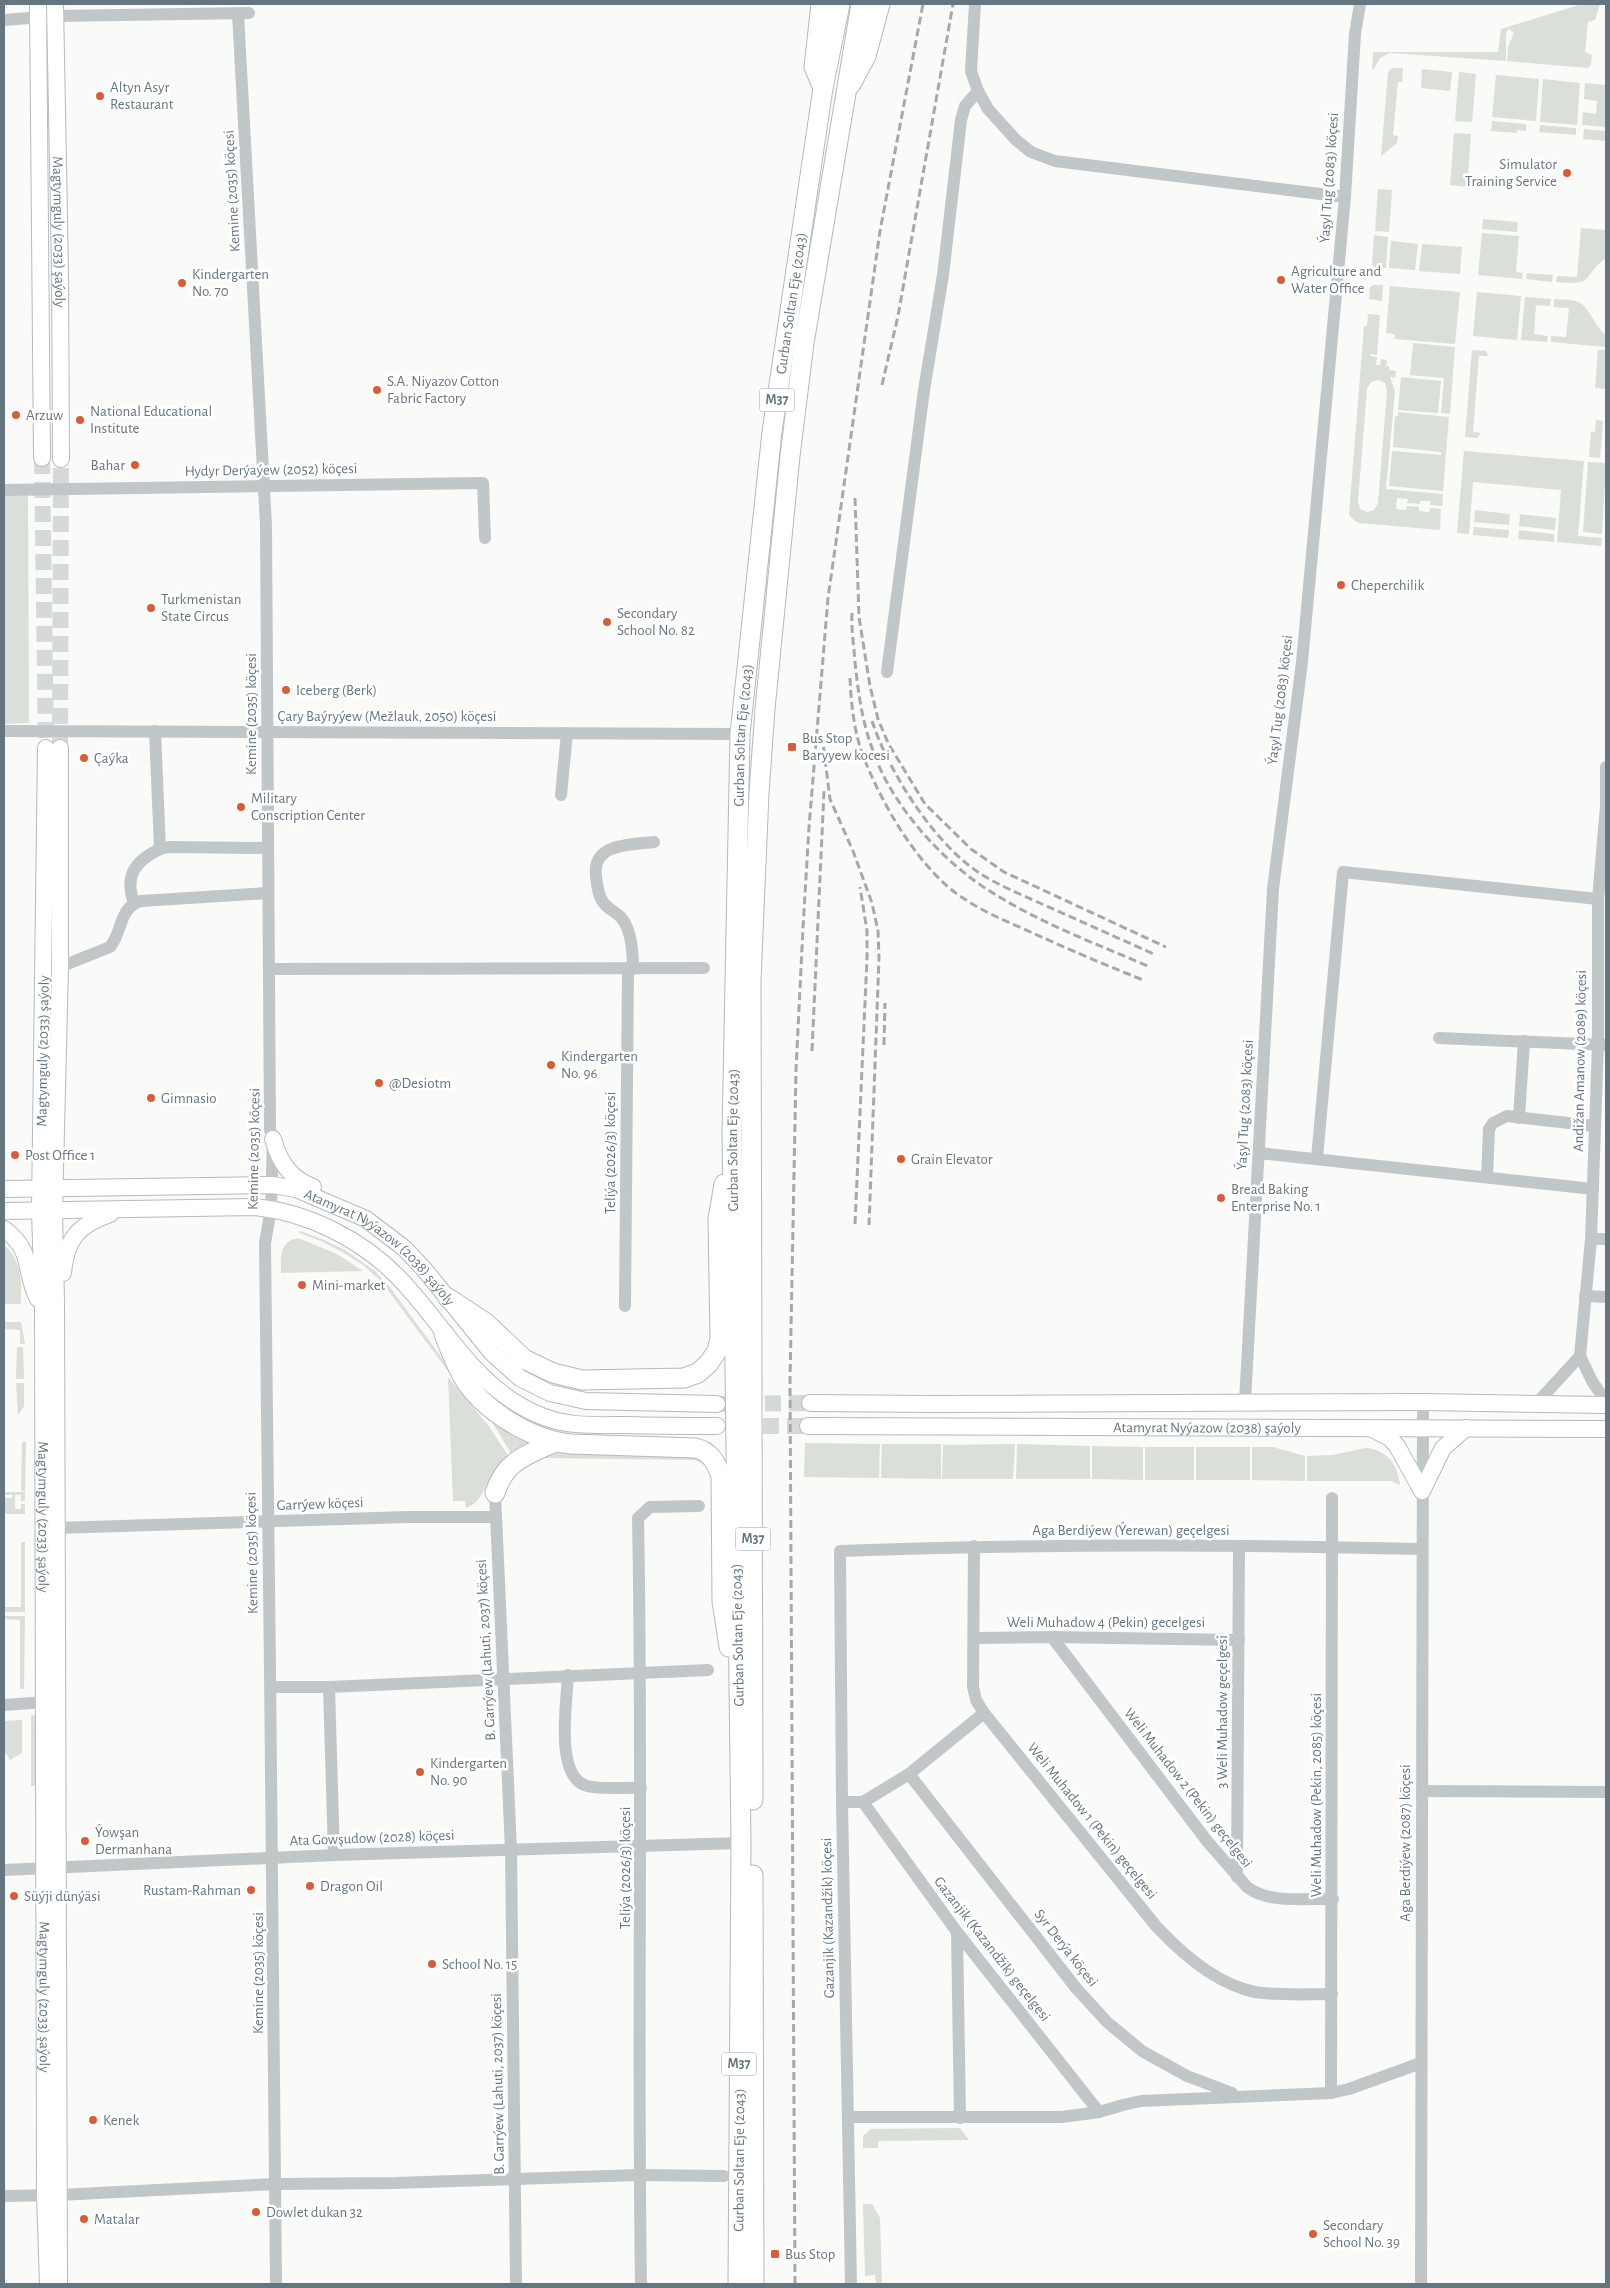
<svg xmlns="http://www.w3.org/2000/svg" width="1610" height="2288" font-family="'Alegreya Sans',sans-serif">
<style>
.green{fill:#dadfd7;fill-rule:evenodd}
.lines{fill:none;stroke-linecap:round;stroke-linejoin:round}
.major-tunnel{stroke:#d5d9da;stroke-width:16;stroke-dasharray:16 8;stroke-linecap:butt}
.major-casing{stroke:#b5babe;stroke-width:18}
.highway-casing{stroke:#b5b9bc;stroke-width:21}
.minor{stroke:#c1c6c9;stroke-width:12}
.major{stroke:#fff;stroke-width:16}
.highway{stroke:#fff;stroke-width:19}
.rail{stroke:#a3aaaf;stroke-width:3;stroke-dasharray:8 4;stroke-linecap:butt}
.poi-dot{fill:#d95c39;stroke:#fff;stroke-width:2}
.labels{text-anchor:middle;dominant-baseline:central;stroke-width:5;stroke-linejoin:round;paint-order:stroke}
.shield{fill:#fff;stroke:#949fa7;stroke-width:1}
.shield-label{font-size:14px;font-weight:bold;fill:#667681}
.poi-label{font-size:15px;fill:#667681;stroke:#fff;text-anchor:start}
.street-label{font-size:15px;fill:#667681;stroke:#fff}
</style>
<rect width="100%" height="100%" fill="#fafaf8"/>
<!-- green -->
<g class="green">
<polygon points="1582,4 1600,4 1595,20 1588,22 1585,52 1592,55 1591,65 1588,68 1507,61 1508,47 1514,33 1509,29 1506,32 1506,61 1390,53 1380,58 1374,69 1372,69 1373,52 1498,52 1501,29"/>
<polygon points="1392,68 1403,68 1402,82 1398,82 1393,135 1398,136 1397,143 1381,156 1388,72"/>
<polygon points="1422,69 1452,72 1450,91 1421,88"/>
<polygon points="1459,72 1476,74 1472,122 1455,121"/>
<polygon points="1496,75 1539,79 1536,121 1492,117"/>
<polygon points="1543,79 1580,83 1577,125 1540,122"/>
<polygon points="1585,83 1606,85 1606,127 1582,125 1583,112 1596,114 1597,101 1584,99"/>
<polygon points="1492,121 1526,124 1526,131 1517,130 1517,133 1491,131"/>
<polygon points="1540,125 1576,128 1576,135 1539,132"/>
<polygon points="1584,129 1606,131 1606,141 1583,139"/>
<polygon points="1454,133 1471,134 1467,187 1450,185"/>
<polygon points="1378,189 1392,190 1389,232 1375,231"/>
<polygon points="1483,219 1518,222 1517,232 1482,229"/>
<path d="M1581 228 1606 230V258C1581 276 1597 286 1556 282L1557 276 1577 277Z"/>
<polygon points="1482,233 1519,236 1516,272 1523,273 1522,279 1478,275"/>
<polygon points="1374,235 1388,237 1386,268 1374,267 1372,264"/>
<polygon points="1391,241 1418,244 1415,270 1389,268"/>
<polygon points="1422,244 1462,247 1460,274 1419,271"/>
<polygon points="1527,273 1553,275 1552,282 1526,279"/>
<polygon points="1374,285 1383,285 1382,301 1369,299 1370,287"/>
<polygon points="1390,286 1460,292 1455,344 1395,339 1395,334 1386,333"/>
<polygon points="1477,292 1521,296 1517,340 1473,336"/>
<polygon points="1525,297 1551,299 1550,306 1536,305 1534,334 1548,336 1547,342 1521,340"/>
<path d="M1554 299C1562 300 1571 299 1578 302 1588 305 1595 327 1606 335V347L1551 342V336L1566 337 1569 308 1554 307Z"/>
<path d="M1368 314 1380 315 1377 355 1370 354V356L1377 357 1376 365H1380L1381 359 1387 360 1386 366H1389V370L1396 371 1395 378 1390 377 1395 392 1386 489 1443 494 1442 506 1430 505V501H1420V504L1407 503 1408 499 1397 498 1396 509 1406 510 1407 506 1419 507V511L1429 512 1430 508 1441 509 1440 530 1359 523 1354 520 1349 515 1364 326H1367ZM1378 380 1385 383 1387 391 1378 503 1374 510 1367 512 1360 509 1358 502 1367 389 1371 382Z"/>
<polygon points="1413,343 1455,347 1450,414 1441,413 1444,378 1410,375"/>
<polygon points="1472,350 1486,351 1488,356 1479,356 1473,432 1481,433 1477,438 1465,437"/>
<polygon points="1598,350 1606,350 1606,389 1595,388"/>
<polygon points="1401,377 1441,381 1438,413 1398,410"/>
<polygon points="1398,412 1449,417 1443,491 1389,486 1392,451 1441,455 1441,452 1393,447 1395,416 1398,416"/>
<polygon points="1596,420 1603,421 1600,458 1589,457 1591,432 1595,432"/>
<polygon points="1464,451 1584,461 1578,536 1602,538 1601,546 1557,542 1561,490 1473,482 1469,534 1457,533"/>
<polygon points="1588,462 1606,463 1602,534 1583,532"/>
<polygon points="28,495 29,723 4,724 4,496"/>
<polygon points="1475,510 1510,514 1509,525 1474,522"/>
<polygon points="1520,514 1556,518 1555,530 1519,526"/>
<polygon points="1474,527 1509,530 1508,538 1473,535"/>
<polygon points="1519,530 1554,534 1554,542 1518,539"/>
<polygon points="300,1231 322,1239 345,1250 375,1271 389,1286 464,1388 536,1440 512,1455 492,1422 462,1390 381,1281 363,1265 344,1253 321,1241 299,1233"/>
<path d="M298 1238 337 1254 363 1271 281 1273C281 1257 279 1242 298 1238Z"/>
<path d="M4 1244C23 1264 21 1278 21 1304H4Z"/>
<polygon points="4,1322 21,1322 25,1344 20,1344 20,1330 4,1329"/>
<polygon points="17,1347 23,1347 24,1379 16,1379"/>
<path d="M448 1377 488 1425 509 1457C503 1464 496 1471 491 1479 483 1490 480 1503 466 1508L465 1501H453Z"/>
<polygon points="16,1383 24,1383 24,1406 18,1415"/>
<polygon points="22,1442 26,1442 25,1491 21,1491"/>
<polygon points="805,1443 880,1444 879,1478 804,1477"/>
<polygon points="882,1444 941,1444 941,1479 881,1478"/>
<polygon points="1015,1444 1013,1479 942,1479 943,1445"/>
<polygon points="1017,1444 1090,1446 1090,1479 1016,1479"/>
<polygon points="1092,1446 1143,1447 1143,1480 1092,1479"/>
<rect x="1145" y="1447" width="49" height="33"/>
<rect x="1196" y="1447" width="54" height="33"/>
<polygon points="1252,1447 1273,1447 1305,1456 1305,1481 1252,1480"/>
<path d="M1365 1448C1387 1449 1398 1465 1400 1485L1391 1481H1307V1456L1333 1455Z"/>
<polygon points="560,1452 687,1454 699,1458 706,1464 704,1465 695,1460 540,1458"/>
<polygon points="4,1492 25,1492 25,1501 21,1501 21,1495 15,1495 15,1509 21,1509 21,1504 25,1504 25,1514 4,1514 4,1498 12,1498 12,1495 4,1495"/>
<polygon points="21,1542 25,1542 25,1612 4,1612 4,1607 21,1607"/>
<polygon points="4,1616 25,1616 24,1689 20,1689 20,1620 4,1619"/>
<polygon points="31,1715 37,1716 36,1786 31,1786"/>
<polygon points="22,1720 22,1753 10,1760 4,1751 4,1721"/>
<polygon points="960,2128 969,2140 878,2141 878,2148 863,2148 863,2136 871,2129"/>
<polygon points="863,2204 872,2204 880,2218 882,2284 876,2284 875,2275 865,2276"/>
</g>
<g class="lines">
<!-- major-tunnel -->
<g class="major-tunnel">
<polyline points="42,458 46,748"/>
<polyline points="60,748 61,459"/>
<polyline points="717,1404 810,1403"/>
<polyline points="739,1426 808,1426"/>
</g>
<!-- major casing -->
<g class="major-casing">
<g id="major">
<polyline points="38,4 42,458"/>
<path id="s1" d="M55 4 60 271 61 459"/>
<path id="s2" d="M46 748 40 1211 43 1307 45 2195 48 2284"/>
<path d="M273 1139C280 1163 290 1178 313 1187"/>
<path id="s3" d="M4 1189 273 1185 296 1189 366 1219 404 1248 424 1269 492 1353 520 1378 550 1393 586 1401 717 1404"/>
<path d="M4 1211 254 1207C307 1212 361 1239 398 1277 447 1327 474 1390 544 1417 570 1427 598 1425 626 1425 656 1426 687 1426 717 1426"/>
<path d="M4 1229C35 1252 23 1271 38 1299"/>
<path d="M63 1273C66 1239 78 1225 110 1214"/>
<polyline points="810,1403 932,1404 1423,1402 1606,1405"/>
<path id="s4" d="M808 1426 1606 1429"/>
<polyline points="1372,1429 1390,1438 1397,1446 1422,1491"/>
<polyline points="1422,1491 1443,1448 1466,1428"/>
<polyline points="59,2284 56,1302 54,1210 60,967 60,748"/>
</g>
</g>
<!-- highway casing -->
<g class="highway-casing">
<g id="highway">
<polyline points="821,4 814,67 823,88"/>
<polyline points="851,84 866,56 880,4"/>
<polyline points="448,1298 486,1323 524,1359 553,1373 582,1380 684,1378 698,1373 709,1363 717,1351 720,1339 718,1219 724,1184"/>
<path d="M444 1334C450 1349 455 1363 463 1377 483 1411 532 1440 571 1444L695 1448C710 1451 716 1462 721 1476L722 1601 729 1647"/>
<path d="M495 1493C505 1461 526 1455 555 1442"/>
<polyline points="753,1800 751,980 759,793 765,709 790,456 804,343 861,4"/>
<polyline points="753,1875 754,2284"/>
<path id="s5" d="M738 2284 741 1843 732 1133 740 734 772 432 823 88 840 4"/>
</g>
</g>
<!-- minor -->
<g class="minor">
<polyline points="975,4 971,71 978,91 988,109 1016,140 1031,152 1055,161 1345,197"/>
<path d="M238 14 266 525 270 1130 273 1139 271 1209 265 1243C268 1590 275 1937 276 2284"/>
<polyline points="4,20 55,16 249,13"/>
<polyline points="4,490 483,483 485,538"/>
<polyline points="887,672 924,390 943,275 961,120 965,106 978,91"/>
<polyline points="4,731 740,734"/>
<polyline points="155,731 160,849 169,847 268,848"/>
<polyline points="1606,767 1606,806 1598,899 1598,1044 1591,1239 1580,1356 1592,1381 1606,1402"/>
<polyline points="561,795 567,733"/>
<path d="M134 903C124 876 135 861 160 849"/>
<path d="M60 967 110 947C123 932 118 908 141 901L268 893"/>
<polyline points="269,969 704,968"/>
<path d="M633 969C633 954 632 933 623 920 618 912 608 910 603 902 598 895 597 885 596 876 592 843 630 845 654 842"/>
<polyline points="1439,1038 1606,1045"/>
<polyline points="1519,1118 1524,1041"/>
<polyline points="1259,1153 1593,1189"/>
<polyline points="1317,1158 1343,872 1598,899"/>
<polyline points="1487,1177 1489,1129 1493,1123 1507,1116 1595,1126"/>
<polyline points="1591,1239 1606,1239"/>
<polyline points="1585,1296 1606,1297"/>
<polyline points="625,1306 628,969"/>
<polyline points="1245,1402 1273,889 1302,662 1345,197 1355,34 1360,4"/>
<polyline points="1536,1404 1580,1356"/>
<polyline points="495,1493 511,1850 516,2284"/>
<polyline points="57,1528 408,1517 495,1517"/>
<path d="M974 1546 973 1687 976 1700 984 1713 1156 1926C1182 1954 1216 1984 1255 1992 1280 1996 1307 1994 1332 1994"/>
<path d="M1052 1637 1207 1841 1247 1887C1269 1904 1305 1898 1333 1899"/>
<polyline points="974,1638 1052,1637 1239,1640"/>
<path d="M568 1675C567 1701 554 1777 587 1786 604 1790 624 1787 641 1788"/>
<polyline points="271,1687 329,1687 708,1670"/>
<polyline points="329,1687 334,1855"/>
<polyline points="4,1705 45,1702"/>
<polyline points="909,1774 1076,1988 1107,2022 1142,2051 1187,2076 1232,2093"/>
<polyline points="1422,1791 1606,1792"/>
<polyline points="842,1802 863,1802 909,1774 984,1713"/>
<polyline points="863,1802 957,1932 1099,2112"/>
<polyline points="4,1870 334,1855 741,1843"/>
<polyline points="1237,1877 1239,1547"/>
<polyline points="957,1932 960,2118"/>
<polyline points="1331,2093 1332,1498"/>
<polyline points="849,2117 1062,2117 1099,2112 1123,2105 1141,2101 1331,2093 1349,2089 1421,2063"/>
<polyline points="4,2196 59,2195 276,2184 394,2183 639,2175 724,2176"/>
<path d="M641 2284C637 2029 643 1773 638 1518L650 1507 699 1506"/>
<path d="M851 2284 842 1802 840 1551C1034 1544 1228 1544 1421 1549"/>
<polyline points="1421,2284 1423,1402"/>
</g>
<!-- major -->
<use href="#major" class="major"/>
<!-- highway -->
<use href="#highway" class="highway"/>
<!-- rail -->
<g class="rail">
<polyline points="882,385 898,316 953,4"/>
<polyline points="855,498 859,617 870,686 878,719 888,743 925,804 971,849 1004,872 1166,947"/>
<path d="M852 613C851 629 854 646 855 662 858 691 862 721 872 748 890 804 943 863 993 893 1042 924 1097 944 1150 967"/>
<path d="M850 678C851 703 854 730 862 753 880 801 919 870 963 898 982 911 1003 920 1024 929 1063 947 1103 964 1143 980"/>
<path d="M872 721C888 770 930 836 971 867 992 883 1018 893 1042 904 1080 921 1118 938 1156 955"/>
<polyline points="822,735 830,799 853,851 872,903 878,931 879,958 869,1225"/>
<polyline points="884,1045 885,1003"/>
<polyline points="812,1051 824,791"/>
<polyline points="855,1224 867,958 867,931 860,887"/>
<polyline points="795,2284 790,1381 796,1070 803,928 809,827 828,598 880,231 923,4"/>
</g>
</g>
<!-- markers -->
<g class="poi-dot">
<circle cx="100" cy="96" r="5"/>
<circle cx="1567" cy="173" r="5"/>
<circle cx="1281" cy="280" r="5"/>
<circle cx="182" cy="283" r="5"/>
<circle cx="377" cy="390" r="5"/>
<circle cx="16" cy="415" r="5"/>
<circle cx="80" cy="420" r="5"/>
<circle cx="135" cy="465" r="5"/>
<circle cx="1341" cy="585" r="5"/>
<circle cx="151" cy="608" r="5"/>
<circle cx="607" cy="622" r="5"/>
<circle cx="286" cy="690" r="5"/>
<rect x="787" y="742" width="10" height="10" rx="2.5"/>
<circle cx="84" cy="758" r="5"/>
<circle cx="241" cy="807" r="5"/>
<circle cx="551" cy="1065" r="5"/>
<circle cx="379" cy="1083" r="5"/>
<circle cx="151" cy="1098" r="5"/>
<circle cx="15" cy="1155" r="5"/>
<circle cx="901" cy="1159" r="5"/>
<circle cx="1221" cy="1198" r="5"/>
<circle cx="302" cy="1285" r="5"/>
<circle cx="420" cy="1772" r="5"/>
<circle cx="85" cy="1841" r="5"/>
<circle cx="310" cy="1886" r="5"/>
<circle cx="251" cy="1890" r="5"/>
<circle cx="14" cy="1896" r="5"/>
<circle cx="432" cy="1964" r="5"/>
<circle cx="93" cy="2120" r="5"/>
<circle cx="256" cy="2212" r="5"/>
<circle cx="84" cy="2219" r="5"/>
<circle cx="1313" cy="2234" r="5"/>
<rect x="770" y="2249" width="10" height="10" rx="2.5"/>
</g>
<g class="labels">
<!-- shield labels -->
<g class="shield">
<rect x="759.5" y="388.5" width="35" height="23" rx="4"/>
<rect x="735.5" y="1527.5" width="35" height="23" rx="4"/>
<rect x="721.5" y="2052.5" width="35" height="23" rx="4"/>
</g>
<g class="shield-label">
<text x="777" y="400">M37</text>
<text x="753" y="1539">M37</text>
<text x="739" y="2064">M37</text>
</g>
<!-- poi labels -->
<g class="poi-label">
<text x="110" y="87">Altyn Asyr<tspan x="110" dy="17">Restaurant</tspan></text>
<text x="1557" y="164" text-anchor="end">Simulator<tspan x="1557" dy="17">Training Service</tspan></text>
<text x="1291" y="271">Agriculture and<tspan x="1291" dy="17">Water Office</tspan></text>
<text x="192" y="274">Kindergarten<tspan x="192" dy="17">No. 70</tspan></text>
<text x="387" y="381">S.A. Niyazov Cotton<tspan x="387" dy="17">Fabric Factory</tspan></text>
<text x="90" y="411">National Educational<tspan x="90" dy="17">Institute</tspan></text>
<text x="26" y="415">Arzuw</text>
<text x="125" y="465" text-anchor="end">Bahar</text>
<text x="1351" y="585">Cheperchilik</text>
<text x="161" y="599">Turkmenistan<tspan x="161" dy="17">State Circus</tspan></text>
<text x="617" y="613">Secondary<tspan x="617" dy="17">School No. 82</tspan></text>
<text x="296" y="690">Iceberg (Berk)</text>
<text x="802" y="738">Bus Stop<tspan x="802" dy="17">Baryyew kocesi</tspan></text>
<text x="94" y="758">Çaýka</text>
<text x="251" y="798">Military<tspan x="251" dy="17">Conscription Center</tspan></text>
<text x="561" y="1056">Kindergarten<tspan x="561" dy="17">No. 96</tspan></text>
<text x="389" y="1083">@Desiotm</text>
<text x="161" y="1098">Gimnasio</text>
<text x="25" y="1155">Post Office 1</text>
<text x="911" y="1159">Grain Elevator</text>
<text x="1231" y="1189">Bread Baking<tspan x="1231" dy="17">Enterprise No. 1</tspan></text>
<text x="312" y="1285">Mini-market</text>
<text x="430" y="1763">Kindergarten<tspan x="430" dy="17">No. 90</tspan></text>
<text x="95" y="1832">Ýowşan<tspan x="95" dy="17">Dermanhana</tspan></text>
<text x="320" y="1886">Dragon Oil</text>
<text x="241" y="1890" text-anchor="end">Rustam-Rahman</text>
<text x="24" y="1896">Süýji dünýäsi</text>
<text x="442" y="1964">School No. 15</text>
<text x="103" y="2120">Kenek</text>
<text x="266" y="2212">Dowlet dukan 32</text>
<text x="94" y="2219">Matalar</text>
<text x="1323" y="2225">Secondary<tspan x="1323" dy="17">School No. 39</tspan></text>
<text x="785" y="2254">Bus Stop</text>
</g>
<!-- street labels -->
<g class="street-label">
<text transform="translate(1329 178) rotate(-86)">Ýaşyl Tug (2083) köçesi</text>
<text transform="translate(232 191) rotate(-93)">Kemine (2035) köçesi</text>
<text stroke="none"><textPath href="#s1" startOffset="228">Magtymguly (2033) şaýoly</textPath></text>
<text stroke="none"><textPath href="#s5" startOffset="1984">Gurban Soltan Eje (2043)</textPath></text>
<text transform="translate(271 470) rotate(-1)">Hydyr Derýaýew (2052) köçesi</text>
<text transform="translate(1280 700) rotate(-83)">Ýaşyl Tug (2083) köçesi</text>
<text transform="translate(251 714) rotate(-90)">Kemine (2035) köçesi</text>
<text x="387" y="716">Çary Baýryýew (Mežlauk, 2050) köçesi</text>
<text stroke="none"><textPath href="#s5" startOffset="1549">Gurban Soltan Eje (2043)</textPath></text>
<text transform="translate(43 1051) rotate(-89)">Magtymguly (2033) şaýoly</text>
<text transform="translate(1580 1061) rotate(-89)">Andižan Amanow (2089) köçesi</text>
<text transform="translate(1245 1105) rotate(-87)">Ýaşyl Tug (2083) köçesi</text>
<text stroke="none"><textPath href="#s5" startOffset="1144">Gurban Soltan Eje (2043)</textPath></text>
<text transform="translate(254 1149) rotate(-89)">Kemine (2035) köçesi</text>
<text transform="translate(610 1153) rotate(-90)">Teliýa (2026/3) köçesi</text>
<text stroke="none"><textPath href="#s3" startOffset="396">Atamyrat Nyýazow (2038) şaýoly</textPath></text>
<text stroke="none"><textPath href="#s4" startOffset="399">Atamyrat Nyýazow (2038) şaýoly</textPath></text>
<text transform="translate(320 1504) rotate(-2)">Garrýew köçesi</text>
<text stroke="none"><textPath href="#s2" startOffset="769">Magtymguly (2033) şaýoly</textPath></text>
<text x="1131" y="1530">Aga Berdiýew (Ýerewan) geçelgesi</text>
<text transform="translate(252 1553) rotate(-91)">Kemine (2035) köçesi</text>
<text x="1106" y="1622">Weli Muhadow 4 (Pekin) gecelgesi</text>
<text transform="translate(738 1635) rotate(-91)">Gurban Soltan Eje (2043)</text>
<text transform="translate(486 1650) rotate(-93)">B. Garrýew (Lahuti, 2037) köçesi</text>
<text transform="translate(1222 1712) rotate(-90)">3 Weli Muhadow geçelgesi</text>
<text transform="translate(1188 1788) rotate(52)">Weli Muhadow 2 (Pekin) geçelgesi</text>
<text transform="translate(1316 1795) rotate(-90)">Weli Muhadow (Pekin, 2085) köçesi</text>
<text transform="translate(1092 1821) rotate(51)">Weli Muhadow 1 (Pekin) geçelgesi</text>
<text transform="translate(372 1838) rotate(-2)">Ata Gowşudow (2028) köçesi</text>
<text transform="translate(1405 1843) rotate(-90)">Aga Berdiýew (2087) köçesi</text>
<text transform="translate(625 1868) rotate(-90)">Teliýa (2026/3) köçesi</text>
<text transform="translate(828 1918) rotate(-91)">Gazanjik (Kazandžik) köçesi</text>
<text transform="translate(1066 1948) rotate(52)">Syr Derýa köçesi</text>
<text transform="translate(992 1949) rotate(52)">Gazanjik (Kazandžik) geçelgesi</text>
<text transform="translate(258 1973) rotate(-90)">Kemine (2035) köçesi</text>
<text stroke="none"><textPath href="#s2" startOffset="1249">Magtymguly (2033) şaýoly</textPath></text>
<text transform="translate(498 2084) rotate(-91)">B. Garrýew (Lahuti, 2037) köçesi</text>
<text stroke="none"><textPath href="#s5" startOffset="124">Gurban Soltan Eje (2043)</textPath></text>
</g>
</g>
<!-- border -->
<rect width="1610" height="2288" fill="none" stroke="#667681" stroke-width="10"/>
</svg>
